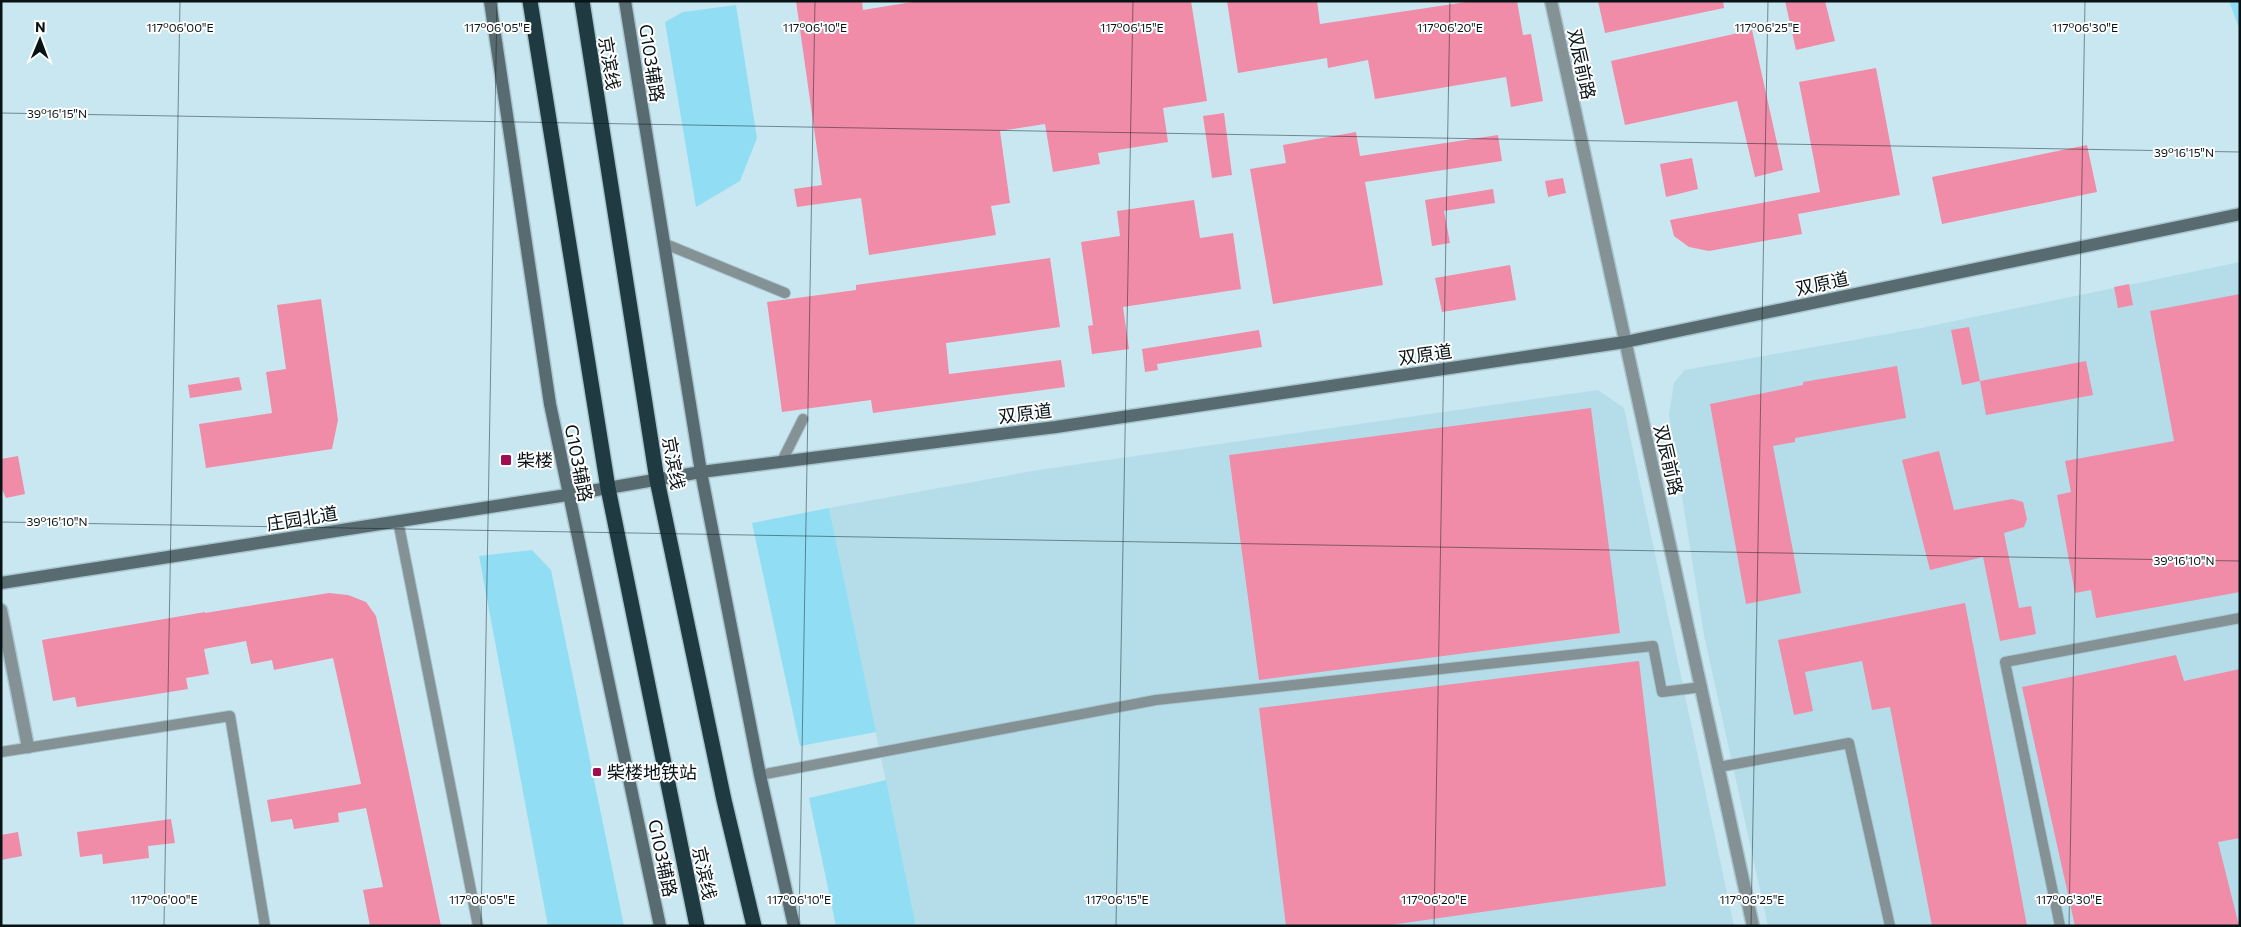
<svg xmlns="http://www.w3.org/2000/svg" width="2241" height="927" font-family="Commissioner,'Noto Sans SC',sans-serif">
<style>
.built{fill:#b4dde9}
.green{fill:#91def4}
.building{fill:#f08ca8}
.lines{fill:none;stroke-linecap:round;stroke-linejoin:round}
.lane-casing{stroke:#a9c5ce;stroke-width:12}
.street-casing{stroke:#a9c5ce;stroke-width:15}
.secondary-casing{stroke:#a9c5ce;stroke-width:15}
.highway-casing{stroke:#a9c5ce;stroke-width:18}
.lane{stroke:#849195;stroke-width:10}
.street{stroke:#849195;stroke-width:12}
.secondary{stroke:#586b71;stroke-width:12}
.highway{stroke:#1f3a41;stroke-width:15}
.ticks{fill:none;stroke:#081316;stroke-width:1;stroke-opacity:0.45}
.poi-dot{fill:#a10d50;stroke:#fff;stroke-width:2}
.labels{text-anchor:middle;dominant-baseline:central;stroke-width:4;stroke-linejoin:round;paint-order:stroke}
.street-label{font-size:18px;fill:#081316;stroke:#fff}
.poi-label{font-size:18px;fill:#081316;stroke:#fff;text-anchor:start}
.ticks-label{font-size:12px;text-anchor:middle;fill:#081316;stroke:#fff;stroke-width:4;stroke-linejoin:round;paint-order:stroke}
</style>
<rect width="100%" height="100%" fill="#c8e7f1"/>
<!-- built -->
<g class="built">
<polygon points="2240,262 2240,926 1768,926 1704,635 1669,415 1674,383 1685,370 1921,328"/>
<polygon points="1598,390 1624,408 1734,926 916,926 829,508 1038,470"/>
</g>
<!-- green -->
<g class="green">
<polygon points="2229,1 2240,1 2240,31"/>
<polygon points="736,5 757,138 740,181 696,207 665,22 683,12"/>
<polygon points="829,508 876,732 800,746 752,523"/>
<polygon points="532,550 551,570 624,926 548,926 479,556"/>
<polygon points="886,780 916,926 836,926 809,798"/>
</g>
<!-- building -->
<g class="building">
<polygon points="796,1 862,1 863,10 918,1 1191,1 1207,101 1163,108 1168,142 1098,153 1100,164 1053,172 1045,124 1000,131 1010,203 991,206 996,235 869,255 861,198 797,207 794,189 822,185"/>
<polygon points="1227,1 1317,1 1320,24 1473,1 1517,1 1523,35 1531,34 1543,101 1511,107 1506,77 1375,99 1368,60 1328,68 1327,58 1238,73"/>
<polygon points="1598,1 1723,1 1724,8 1605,33"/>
<polygon points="1785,1 1825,1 1835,41 1796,50"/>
<polygon points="1752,30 1783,170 1755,177 1737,101 1625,125 1611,61"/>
<polygon points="1876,68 1900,195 1798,214 1802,234 1709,251 1689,247 1674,236 1670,220 1820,192 1799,82"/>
<polygon points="1224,113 1232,175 1212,178 1203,116"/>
<polygon points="1356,132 1360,156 1498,135 1502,161 1365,182 1383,285 1273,304 1250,169 1286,163 1283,145"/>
<polygon points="2087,145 2097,192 1942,224 1932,177"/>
<polygon points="1692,158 1698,189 1666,197 1660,164"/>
<polygon points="1563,178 1566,193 1548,197 1545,181"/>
<polygon points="1493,189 1495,203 1444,211 1450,243 1432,246 1425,200"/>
<polygon points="1194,200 1200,238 1233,233 1241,289 1123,307 1129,349 1092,354 1088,326 1093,325 1081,242 1120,236 1117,211"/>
<polygon points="1050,258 1060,327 946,343 949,374 1061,360 1065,387 873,413 871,400 782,412 767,302 856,290 856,285"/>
<polygon points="1510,265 1516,300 1442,312 1435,278"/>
<polygon points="2129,284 2133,305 2118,308 2114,287"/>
<polygon points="2240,294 2240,592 2096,618 2091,590 2075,593 2057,495 2071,492 2065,461 2174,441 2150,311"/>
<polygon points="321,299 338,420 332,449 206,468 199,424 272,413 266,372 286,369 277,305"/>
<polygon points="1969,327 1980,381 1962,385 1951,330"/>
<polygon points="1259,330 1262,347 1157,364 1158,370 1145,372 1142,349"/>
<polygon points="2086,361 2093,395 1986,415 1980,381"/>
<polygon points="1897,366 1906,418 1795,438 1795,442 1773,446 1801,593 1746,604 1710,404 1803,385 1803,382"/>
<polygon points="239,377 242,390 190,398 188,385"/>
<polygon points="1591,408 1620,633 1259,680 1229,455"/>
<polygon points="1939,451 1954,510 2012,499 2023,502 2027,519 2024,527 2004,533 2019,608 2031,606 2036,634 2000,641 1983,557 1930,570 1902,460"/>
<polygon points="18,456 25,494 6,498 1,487 1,459"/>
<polygon points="329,593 348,595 366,602 376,616 441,926 370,926 363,890 383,887 366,808 338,813 339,822 294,829 292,819 271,822 267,800 361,784 333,658 274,670 272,660 251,664 246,641 204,649 209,674 186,678 188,689 77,707 75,697 53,701 42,640 205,612 205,613"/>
<polygon points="1965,603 2012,846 2027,926 1932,926 1890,707 1872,710 1862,661 1805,672 1813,711 1794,715 1778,640"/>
<polygon points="2176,655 2184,681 2240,669 2240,838 2218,842 2239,926 2075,926 2022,687"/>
<polygon points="1639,661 1666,886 1383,926 1286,926 1259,708"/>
<polygon points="171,819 175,843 148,846 149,858 103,864 102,854 80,857 77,832"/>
<polygon points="18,832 22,856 1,860 1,835"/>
</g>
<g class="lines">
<!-- lane casing -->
<g class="lane-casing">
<g id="lane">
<polyline points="663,243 785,293"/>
<polyline points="782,461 803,419"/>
<polyline points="398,521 478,926"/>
<polyline points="1,752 230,716 265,926"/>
<polyline points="1719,767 1849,743 1890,926"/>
<polyline points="760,775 1156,700 1653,646 1662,692 1702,687"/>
<polyline points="2060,926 2005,662 2240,618"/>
</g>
</g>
<!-- street casing -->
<g class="street-casing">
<g id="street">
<polyline points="1551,1 1753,926"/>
<polyline points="1,610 28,747"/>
</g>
</g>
<!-- secondary casing -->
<g class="secondary-casing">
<g id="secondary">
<polyline points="490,1 550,404 660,926"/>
<polyline points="625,1 701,472 760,775 794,926"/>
<polyline points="1,583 567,495 701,472 1056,427 1625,342 2240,214"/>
</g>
</g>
<!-- highway casing -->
<g class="highway-casing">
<g id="highway">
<polyline points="530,1 608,488 697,926"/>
<polyline points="582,1 657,480 724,800 754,926"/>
</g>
</g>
<!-- lane -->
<use href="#lane" class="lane"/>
<!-- street -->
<use href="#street" class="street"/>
<!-- secondary -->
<use href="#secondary" class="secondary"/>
<!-- highway -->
<use href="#highway" class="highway"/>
</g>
<!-- ticks -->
<path class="ticks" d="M1 113 2240 152M1 522 2240 561M164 926 180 1M481 926 497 1M799 926 815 1M1116 926 1133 1M1434 926 1450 1M1751 926 1768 1M2069 926 2085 1"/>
<!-- markers -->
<g class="poi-dot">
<rect x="500" y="454" width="12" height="12" rx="2.5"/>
<rect x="592" y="767" width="10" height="10" rx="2.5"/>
</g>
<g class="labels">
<!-- street labels -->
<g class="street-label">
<text transform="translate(610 63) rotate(81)">京滨线</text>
<text transform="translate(652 63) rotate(81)">G103辅路</text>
<text transform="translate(1582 64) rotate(78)">双辰前路</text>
<text transform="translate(1822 283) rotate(-12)">双原道</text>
<text transform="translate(1425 354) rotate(-8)">双原道</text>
<text transform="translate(1025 413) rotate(-7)">双原道</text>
<text transform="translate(1669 460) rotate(77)">双辰前路</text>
<text transform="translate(579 463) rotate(79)">G103辅路</text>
<text transform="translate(674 463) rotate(80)">京滨线</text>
<text transform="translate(302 518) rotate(-9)">庄园北道</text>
<text transform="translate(663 858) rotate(78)">G103辅路</text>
<text transform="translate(705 873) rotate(78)">京滨线</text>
</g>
<!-- poi labels -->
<g class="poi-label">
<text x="517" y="460">柴楼</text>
<text x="607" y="772">柴楼地铁站</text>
</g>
</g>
<g class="ticks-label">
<text x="180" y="32">117°06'00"E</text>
<text x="497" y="32">117°06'05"E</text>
<text x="815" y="32">117°06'10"E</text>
<text x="1132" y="32">117°06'15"E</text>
<text x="1450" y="32">117°06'20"E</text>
<text x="1767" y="32">117°06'25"E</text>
<text x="2085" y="32">117°06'30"E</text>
<text x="57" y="118">39°16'15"N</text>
<text x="2184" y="157">39°16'15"N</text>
<text x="57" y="526">39°16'10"N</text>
<text x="2184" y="565">39°16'10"N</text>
<text x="164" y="904">117°06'00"E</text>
<text x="482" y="904">117°06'05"E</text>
<text x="799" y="904">117°06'10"E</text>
<text x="1117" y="904">117°06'15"E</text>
<text x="1434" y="904">117°06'20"E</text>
<text x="1752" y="904">117°06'25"E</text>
<text x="2069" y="904">117°06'30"E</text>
</g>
<!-- border -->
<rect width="2241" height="927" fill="none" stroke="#081316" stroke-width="5"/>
<!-- north arrow -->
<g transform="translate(40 40) rotate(1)" stroke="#ffffff" stroke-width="4" paint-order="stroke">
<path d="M0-4L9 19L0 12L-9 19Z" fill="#081316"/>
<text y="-8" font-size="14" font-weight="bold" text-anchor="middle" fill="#081316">N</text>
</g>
</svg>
